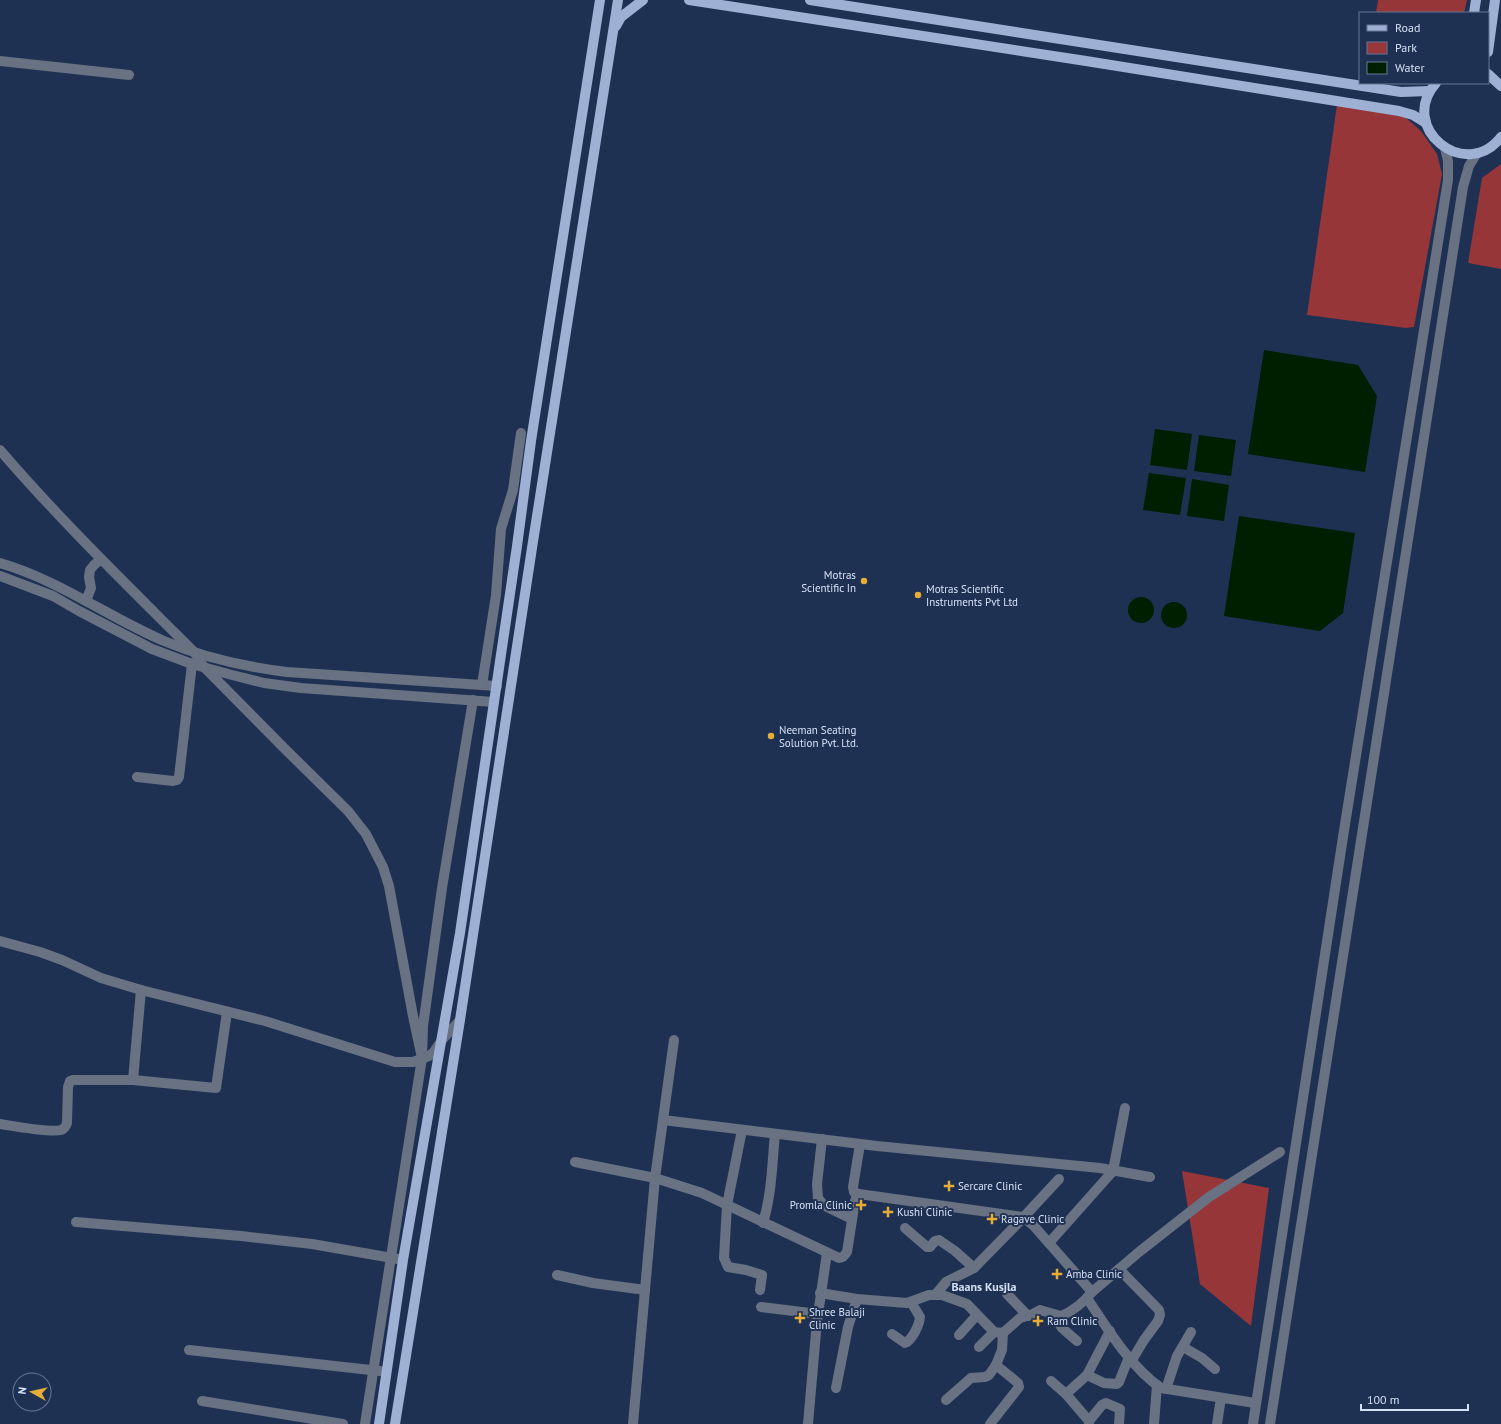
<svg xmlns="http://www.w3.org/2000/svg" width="1501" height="1424" font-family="'PT Sans',sans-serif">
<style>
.green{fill:#963639}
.water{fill:#001e00}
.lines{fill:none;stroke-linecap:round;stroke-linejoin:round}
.minor{stroke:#687283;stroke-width:10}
.major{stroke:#9eb1d4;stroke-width:10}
.poi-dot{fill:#e5ad35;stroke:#1f3152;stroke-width:1.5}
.labels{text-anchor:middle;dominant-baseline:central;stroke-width:4;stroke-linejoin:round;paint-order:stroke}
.poi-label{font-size:11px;fill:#d4e0f5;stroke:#1f3152;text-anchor:start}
.neighbourhood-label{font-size:12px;font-weight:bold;fill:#d4e0f5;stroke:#1f3152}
</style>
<rect width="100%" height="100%" fill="#1f3152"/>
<!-- green -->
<g class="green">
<polygon points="1378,0 1467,0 1464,13 1376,13"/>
<polygon points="1337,105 1405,117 1421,131 1437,154 1442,174 1414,327 1406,328 1307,315"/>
<polygon points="1501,164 1501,269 1468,263 1482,178"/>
<polygon points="1182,1171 1269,1188 1251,1326 1200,1284"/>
</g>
<!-- water -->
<g class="water">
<polygon points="1264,350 1358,365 1377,396 1365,472 1248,454"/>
<polygon points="1155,429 1192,434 1187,470 1150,465"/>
<polygon points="1199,435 1236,440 1231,476 1194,471"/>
<polygon points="1149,473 1186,478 1180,515 1143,510"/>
<polygon points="1192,479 1229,485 1224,521 1187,516"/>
<polygon points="1239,516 1355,533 1343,613 1320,631 1224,616"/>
<circle cx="1141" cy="610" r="13"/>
<circle cx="1174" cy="615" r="13"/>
</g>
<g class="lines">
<!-- minor -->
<g class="minor">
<polyline points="0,61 129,75"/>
<path d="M0 450C61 521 128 586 194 652L204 667 285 749 348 811 366 834 383 867 389 886 413 1016 422 1058"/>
<path d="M0 563C59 580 108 617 164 641 202 657 246 667 287 672L497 686"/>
<polyline points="0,576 53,596 79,611 152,649 192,664 232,675 264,683 301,688 494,702"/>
<polyline points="86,601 91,588 89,577 90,570 94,565 101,559"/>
<polyline points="482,685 496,595 501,529 513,490 521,433"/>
<polyline points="137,777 173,781 177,780 179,777 192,664"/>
<polyline points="0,941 40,952 62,960 101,978 141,990 265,1021 395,1062 413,1062 429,1056 433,1053 442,1040 460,1020"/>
<polyline points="133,1080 141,990"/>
<polyline points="663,1120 877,1146 1100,1168 1150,1177"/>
<path d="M0 1124C13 1126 51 1133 61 1130 65 1129 66 1126 67 1123L68 1087 70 1081 73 1080H133L216 1088 227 1012"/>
<polyline points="742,1130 727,1205 724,1258 728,1267 746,1270 762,1275 760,1290"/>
<polyline points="822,1139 817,1184 818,1198 821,1202 827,1207 852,1219"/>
<polyline points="575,1162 655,1178 702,1193 839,1258 843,1257 847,1252 855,1201 857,1196 859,1194 1023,1217 1033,1225 1092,1292"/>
<polyline points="858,1195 854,1192 853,1187 860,1144"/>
<polyline points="76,1222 241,1236 312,1244 398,1259"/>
<path d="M763 1223C772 1193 772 1164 775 1134"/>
<polyline points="905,1228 927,1247 930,1247 935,1241 939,1240 955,1251 974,1268"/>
<polyline points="1049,1243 1113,1171 1125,1108"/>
<polyline points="1119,1269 1159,1310 1160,1315 1158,1321 1144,1340 1132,1360"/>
<polyline points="557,1275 593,1283 645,1290"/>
<path d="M820 1293 857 1299 907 1303 929 1295H942L967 1304 994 1332 1003 1333 1020 1318 1031 1315 1040 1310 1061 1316C1073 1311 1084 1302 1092 1292L1139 1252 1209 1197 1280 1152"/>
<polyline points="936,1294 946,1282 974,1268 1020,1221 1059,1179"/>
<polyline points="1007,1294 1028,1316"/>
<path d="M1087 1298C1107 1328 1131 1368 1161 1388L1255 1403"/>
<polyline points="761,1307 818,1314"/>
<polyline points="1061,1316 1060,1325 1062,1328 1077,1341"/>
<path d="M892 1334 905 1343C912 1340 919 1326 920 1317L911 1302"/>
<polyline points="959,1335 977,1315"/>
<polyline points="979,1347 994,1332"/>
<polyline points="1183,1347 1202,1358 1215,1369"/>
<polyline points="189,1350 380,1371"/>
<polyline points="1087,1375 1104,1383 1117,1384 1119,1382 1129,1357"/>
<polyline points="1051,1381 1066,1394 1089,1421"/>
<polyline points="836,1388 848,1327 857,1299"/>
<polyline points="1166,1389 1177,1356 1191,1332"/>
<polyline points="1066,1394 1087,1375 1110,1331"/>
<polyline points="946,1400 971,1378 985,1377 989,1375 996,1365 1002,1350 1003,1333"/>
<polyline points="202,1401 343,1424"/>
<polyline points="365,1424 422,1058 423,1026 442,888 473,700"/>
<polyline points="633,1424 655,1178 674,1040"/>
<polyline points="808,1424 817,1321 827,1253"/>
<polyline points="990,1424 1019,1387 1018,1383 996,1365"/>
<polyline points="1089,1424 1089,1421 1102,1405 1106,1403 1120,1409 1119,1424"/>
<polyline points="1154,1424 1157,1385"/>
<polyline points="1217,1424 1221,1398"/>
<polyline points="1253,1424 1343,837 1448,180 1448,161 1445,148"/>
<polyline points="1270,1424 1463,187 1469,166 1477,153"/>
</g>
<!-- major -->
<g class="major">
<polyline points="689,0 1086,61 1399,111 1413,115 1426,123"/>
<polyline points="810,0 1401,92 1429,91"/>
<polyline points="1474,13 1476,0"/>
<polyline points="616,26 621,17 643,0"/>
<polyline points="1488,52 1495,0"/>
<polyline points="1488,74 1501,86"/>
<path d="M1436 83C1397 127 1465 183 1501 137"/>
<polyline points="379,1424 403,1260 460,933 517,546 531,441 600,0"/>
<polyline points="395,1424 460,1020 532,548 618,0"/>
</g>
</g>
<!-- markers -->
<g class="poi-dot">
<circle cx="864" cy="581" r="4"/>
<circle cx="918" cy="595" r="4"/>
<circle cx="771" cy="736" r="4"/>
<path d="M947 1180h4v4h4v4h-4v4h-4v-4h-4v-4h4z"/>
<path d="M859 1199h4v4h4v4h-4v4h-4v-4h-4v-4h4z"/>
<path d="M886 1206h4v4h4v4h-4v4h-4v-4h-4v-4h4z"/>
<path d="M990 1213h4v4h4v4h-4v4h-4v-4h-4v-4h4z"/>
<path d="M1055 1268h4v4h4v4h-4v4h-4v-4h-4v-4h4z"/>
<path d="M798 1312h4v4h4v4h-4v4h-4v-4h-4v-4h4z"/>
<path d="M1036 1315h4v4h4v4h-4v4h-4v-4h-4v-4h4z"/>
</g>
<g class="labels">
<!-- poi labels -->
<g class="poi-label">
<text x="856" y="575" text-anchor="end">Motras<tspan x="856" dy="13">Scientific In</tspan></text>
<text x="926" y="589">Motras Scientific<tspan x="926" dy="13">Instruments Pvt Ltd</tspan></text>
<text x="779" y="730">Neeman Seating<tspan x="779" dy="13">Solution Pvt. Ltd.</tspan></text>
<text x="958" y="1186">Sercare Clinic</text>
<text x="852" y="1205" text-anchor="end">Promla Clinic</text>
<text x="897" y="1212">Kushi Clinic</text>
<text x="1001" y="1219">Ragave Clinic</text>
<text x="1066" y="1274">Amba Clinic</text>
<text x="809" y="1312">Shree Balaji<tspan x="809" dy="13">Clinic</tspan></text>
<text x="1047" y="1321">Ram Clinic</text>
</g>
<!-- neighbourhood labels -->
<g class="neighbourhood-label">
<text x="984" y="1286">Baans Kusjla</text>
</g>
</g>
<!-- legend -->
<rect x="1359" y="12" width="130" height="72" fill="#1f3152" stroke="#677793"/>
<rect x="1367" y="25" width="20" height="6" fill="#9eb1d4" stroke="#677793"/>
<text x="1395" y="32" font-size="12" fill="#d4e0f5">Road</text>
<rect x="1367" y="42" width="20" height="12" fill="#963639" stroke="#677793"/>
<text x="1395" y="52" font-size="12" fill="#d4e0f5">Park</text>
<rect x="1367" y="62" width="20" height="12" fill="#001e00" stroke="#677793"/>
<text x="1395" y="72" font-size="12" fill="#d4e0f5">Water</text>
<!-- north arrow -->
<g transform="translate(32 1392) rotate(278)"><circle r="19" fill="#1f3152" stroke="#677793"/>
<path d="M0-3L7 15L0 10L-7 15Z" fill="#e5ad35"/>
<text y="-6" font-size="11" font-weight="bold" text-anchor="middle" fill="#d4e0f5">N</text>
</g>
<!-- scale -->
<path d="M1361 1404v6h107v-6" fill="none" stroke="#d4e0f5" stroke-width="2"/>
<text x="1367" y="1404" font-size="12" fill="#d4e0f5" stroke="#1f3152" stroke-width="3" paint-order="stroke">100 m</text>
</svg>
